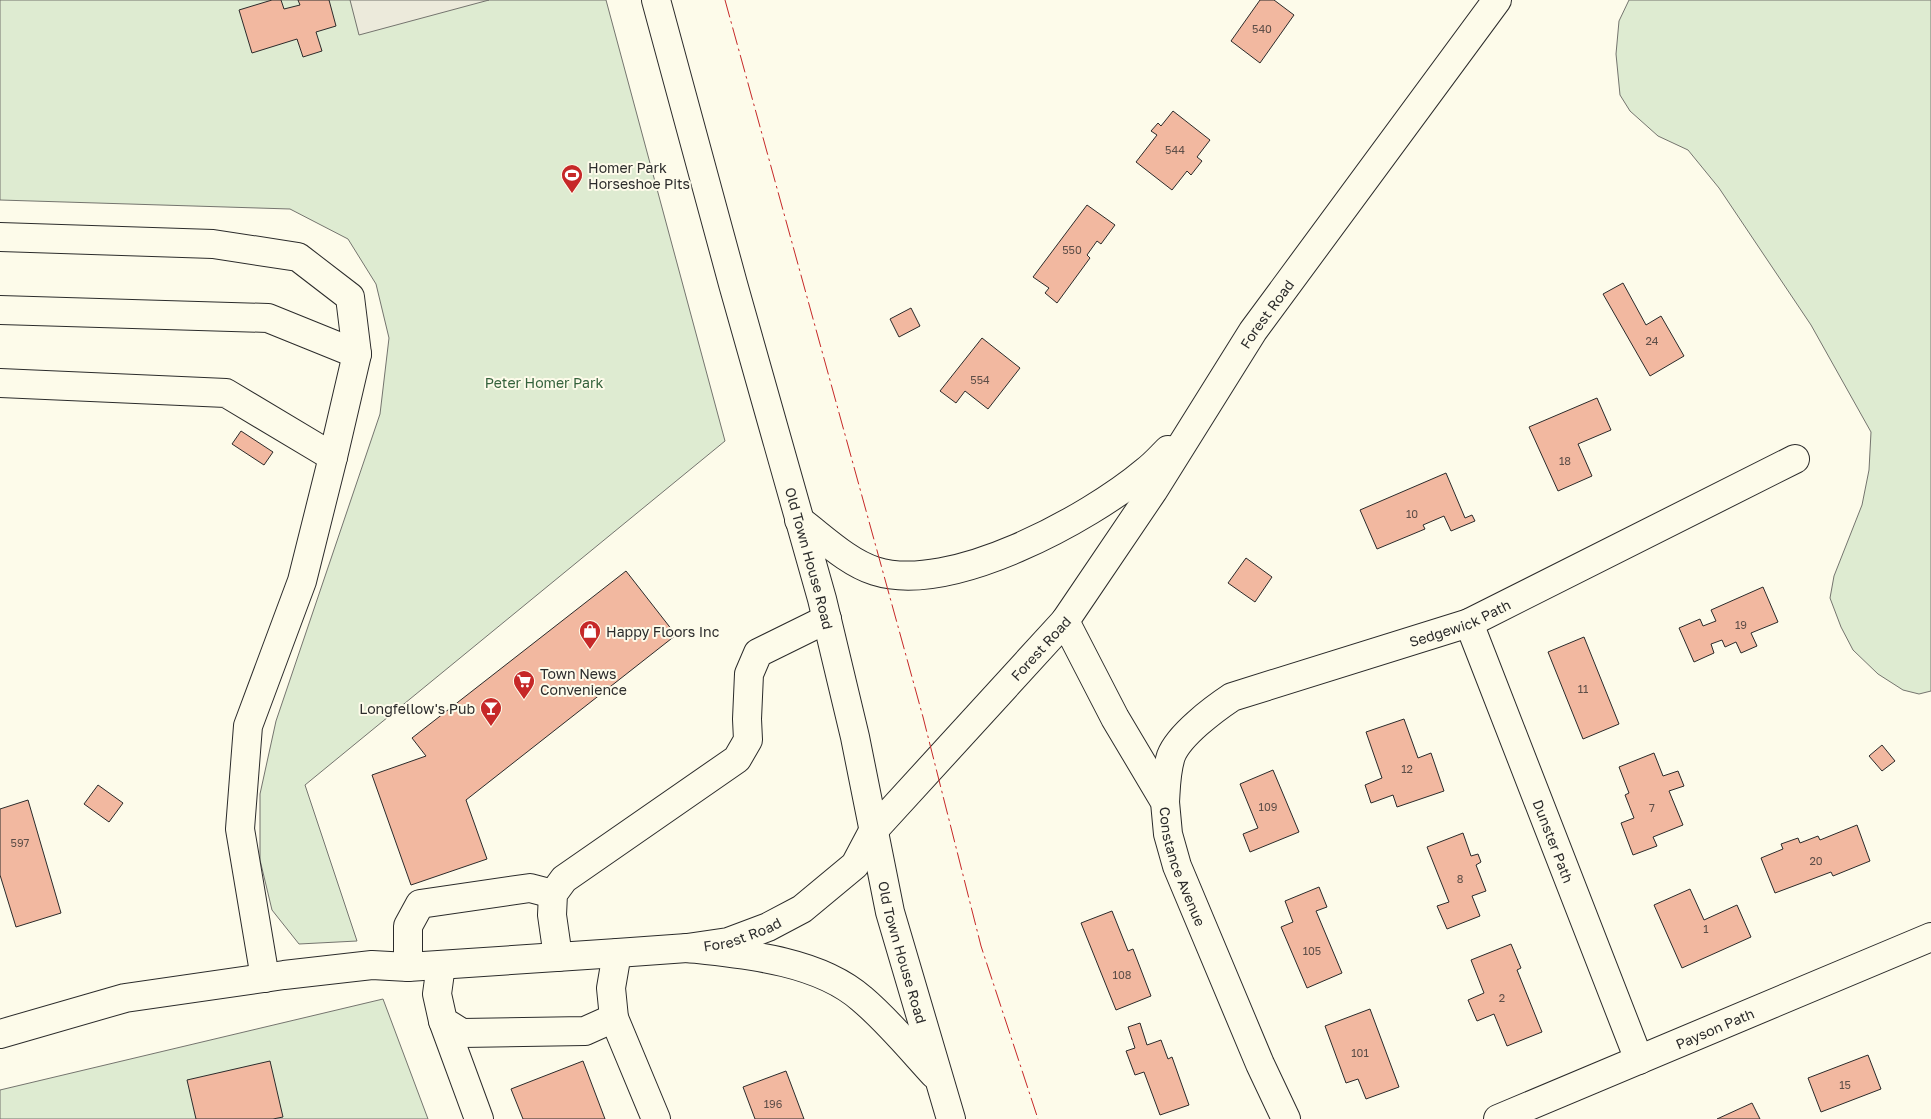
<svg xmlns="http://www.w3.org/2000/svg" width="1931" height="1119" font-family="'Golos Text',sans-serif">
<style>
.green{fill:#deebd1;stroke:#74746e}
.parking{fill:#eceadb;stroke:#74746e}
.building{fill:#f2b8a0;stroke:#2b2b2b}
.lines{fill:none;stroke-linecap:round;stroke-linejoin:round}
.minor-casing{stroke:#2b2b2b;stroke-width:30}
.major-casing{stroke:#2b2b2b;stroke-width:30}
.minor{stroke:#fdfbea;stroke-width:28}
.major{stroke:#fdfbea;stroke-width:28}
.power{stroke:#c62828;stroke-width:1;stroke-dasharray:18 4 2.5 4;stroke-linecap:butt}
.labels{text-anchor:middle;dominant-baseline:central;stroke-width:4;stroke-linejoin:round;paint-order:stroke}
.number-label{font-size:11px;fill:#5d4e48}
.poi-label{font-size:14px;fill:#2b2b2b;stroke:#fdfbea;text-anchor:start}
.street-label{font-size:14px;fill:#2b2b2b;stroke:#fdfbea}
.park-label{font-size:14px;fill:#34623c;stroke:#fdfbea}
</style>
<rect width="100%" height="100%" fill="#fdfbea"/>
<!-- green -->
<g class="green">
<polygon points="0,0 606,0 725,441 305,785 357,941 299,944 272,910 260,860 260,794 276,721 380,414 389,338 376,284 348,239 290,209 0,200"/>
<polygon points="1629,0 1931,0 1931,691 1919,694 1903,690 1878,674 1853,650 1841,627 1830,598 1834,576 1862,505 1869,470 1871,432 1811,325 1719,188 1688,150 1658,136 1630,111 1620,95 1616,54 1619,21"/>
<polygon points="383,999 428,1119 0,1119 0,1090"/>
</g>
<!-- parking -->
<polygon class="parking" points="350,0 489,0 359,35"/>
<!-- building -->
<g class="building">
<polygon points="272,0 281,0 284,9 300,5 298,0 329,0 336,26 316,32 322,51 303,57 297,39 252,53 239,10"/>
<polygon points="1260,0 1274,0 1294,15 1260,63 1231,41"/>
<polygon points="1173,111 1210,140 1197,157 1202,161 1191,175 1187,171 1172,190 1136,162 1157,135 1151,131 1158,123 1161,126"/>
<polygon points="1087,205 1115,225 1101,244 1097,241 1087,255 1090,258 1057,303 1045,293 1049,288 1033,277"/>
<polygon points="1623,283 1646,325 1661,316 1684,356 1650,376 1603,294"/>
<polygon points="911,308 920,326 899,337 890,319"/>
<polygon points="982,338 1020,368 988,409 965,391 956,403 940,391"/>
<polygon points="1597,398 1611,430 1578,444 1592,476 1558,491 1529,427"/>
<polygon points="241,431 273,452 264,465 232,444"/>
<polygon points="1446,473 1465,518 1472,515 1475,521 1451,531 1444,516 1423,525 1425,529 1377,549 1360,510"/>
<polygon points="1246,558 1272,577 1255,602 1228,583"/>
<polygon points="626,571 676,635 466,800 487,859 411,885 372,775 426,756 412,738"/>
<polygon points="1763,587 1778,622 1751,633 1757,646 1741,653 1736,642 1725,647 1722,640 1711,644 1714,653 1694,662 1679,628 1700,619 1703,626 1716,621 1711,610"/>
<polygon points="1584,637 1619,724 1583,739 1548,652"/>
<polygon points="1404,719 1418,758 1431,753 1444,791 1397,807 1393,795 1371,803 1365,785 1382,778 1366,732"/>
<polygon points="1882,745 1895,761 1882,771 1869,756"/>
<polygon points="1654,753 1663,776 1678,771 1684,786 1669,791 1683,825 1653,837 1657,846 1633,855 1621,823 1634,818 1625,795 1629,793 1619,767"/>
<polygon points="1273,770 1299,832 1250,852 1243,834 1258,828 1240,784"/>
<polygon points="98,785 123,803 109,822 84,804"/>
<polygon points="28,800 61,913 16,927 0,875 0,809"/>
<polygon points="1857,825 1870,861 1833,876 1831,872 1775,893 1761,858 1783,849 1781,844 1798,838 1800,843 1818,836 1820,840"/>
<polygon points="1463,833 1471,856 1478,854 1481,862 1476,865 1486,891 1472,896 1480,916 1447,929 1437,906 1449,902 1427,847"/>
<polygon points="1319,887 1327,907 1316,911 1342,973 1307,988 1281,927 1293,922 1285,901"/>
<polygon points="1690,889 1704,920 1737,905 1751,937 1682,968 1654,905"/>
<polygon points="1112,911 1128,951 1133,949 1151,996 1116,1010 1081,923"/>
<polygon points="1511,944 1521,968 1517,970 1542,1032 1507,1046 1494,1014 1477,1021 1468,1000 1484,993 1471,960"/>
<polygon points="1370,1009 1399,1087 1366,1099 1358,1079 1346,1083 1325,1026"/>
<polygon points="1140,1023 1147,1045 1161,1040 1168,1059 1172,1057 1189,1105 1160,1115 1144,1072 1135,1075 1126,1051 1135,1048 1128,1027"/>
<polygon points="1868,1055 1881,1089 1821,1112 1808,1078"/>
<polygon points="270,1061 283,1117 273,1119 196,1119 187,1080"/>
<polygon points="583,1061 605,1119 523,1119 511,1089"/>
<polygon points="786,1071 804,1119 755,1119 743,1087"/>
<polygon points="1752,1103 1760,1119 1717,1119"/>
</g>
<g class="lines">
<!-- minor casing -->
<g class="minor-casing">
<g id="minor">
<polyline points="0,237 213,244 298,257 350,297 357,354 333,457 302,581 248,726 240,829 265,978"/>
<polyline points="0,310 268,318 357,354"/>
<polyline points="0,383 226,393 333,457"/>
<path id="s1" d="M1065 621 1115 718 1165 802 1168 834 1177 866 1260 1064 1286 1119"/>
<path id="s2" d="M1469 623 1639 1060"/>
<path id="s3" d="M1165 802C1166 787 1166 771 1171 756 1179 735 1214 709 1232 697L1469 623 1795 459"/>
<polyline points="617,953 611,988 614,1018 656,1119"/>
<polyline points="558,957 552,915 553,894 564,879 737,759 748,740 747,719 749,674 758,653 827,619"/>
<polyline points="441,965 437,994 443,1021 462,1033 585,1031 614,1018"/>
<polyline points="408,967 408,926 420,904 530,888 553,894"/>
<polyline points="443,1021 479,1119"/>
<path id="s4" d="M0 1034 125 998 284 975 372 965 408 967 617 953 687 948 728 942 768 927 802 909 855 865 873 831"/>
<path id="s5" d="M1498 1119 1931 937"/>
</g>
</g>
<!-- major casing -->
<g class="major-casing">
<g id="major">
<path id="s6" d="M656 0 733 284 822 599 855 737 890 912 951 1119"/>
<path d="M799 520C822 537 847 562 875 571 950 595 1089 519 1146 471 1154 465 1161 457 1168 450"/>
<path id="s7" d="M873 831 1065 621 1153 491 1253 331 1497 0"/>
<path d="M687 948C743 954 818 960 862 999 888 1021 911 1049 934 1074"/>
</g>
</g>
<!-- minor -->
<use href="#minor" class="minor"/>
<!-- major -->
<use href="#major" class="major"/>
<!-- power -->
<polyline class="power" points="725,0 923,717 981,946 1038,1119"/>
</g>
<!-- icons -->
<defs>
<g id="stadium-pin" transform="scale(1.125)"><path d="M0 17L-7.5 6A9.5 9.5 0 1 1 7.5 6Z" fill="#c62828" stroke="#fdfbea"/><path d="M0-5a6.5 5 0 1 0 0 10a6.5 5 0 1 0 0-10ZM-3.5-1.8h7v3.6h-7Z" fill="#fff"/></g>
<g id="shop-pin" transform="scale(1.125)"><path d="M0 17L-7.5 6A9.5 9.5 0 1 1 7.5 6Z" fill="#c62828" stroke="#fdfbea"/><path d="M-5-2.5h2.3a2.7 3.5 0 0 1 5.4 0H5L5.5 6h-11ZM-1.5-2.5h3a1.5 2.3 0 0 0-3 0Z" fill="#fff"/></g>
<g id="supermarket-pin" transform="scale(1.125)"><path d="M0 17L-7.5 6A9.5 9.5 0 1 1 7.5 6Z" fill="#c62828" stroke="#fdfbea"/><path d="M-6-5.5h2.5l.6 2H6L4.5 2H-2.5L-4.4-4H-6ZM-1.5 3.2a1.3 1.3 0 1 0 .1 0ZM3 3.2a1.3 1.3 0 1 0 .1 0Z" fill="#fff"/></g>
<g id="bar-pin" transform="scale(1.125)"><path d="M0 17L-7.5 6A9.5 9.5 0 1 1 7.5 6Z" fill="#c62828" stroke="#fdfbea"/><path d="M-6-5H6L.8 .8V4.5H3.5V6h-7V4.5H-.8V.8Z" fill="#fff"/></g>
</defs>
<g fill-rule="evenodd">
<use href="#stadium-pin" x="572" y="175"/>
<use href="#shop-pin" x="590" y="631"/>
<use href="#supermarket-pin" x="524" y="681"/>
<use href="#bar-pin" x="491" y="708"/>
</g>
<g class="labels">
<!-- number labels -->
<g class="number-label">
<text x="1262" y="28">540</text>
<text x="1175" y="149">544</text>
<text x="1072" y="249">550</text>
<text x="1652" y="340">24</text>
<text x="980" y="379">554</text>
<text x="1565" y="460">18</text>
<text x="1412" y="513">10</text>
<text x="1741" y="624">19</text>
<text x="1583" y="688">11</text>
<text x="1407" y="768">12</text>
<text x="1268" y="806">109</text>
<text x="1652" y="807">7</text>
<text x="20" y="842">597</text>
<text x="1816" y="860">20</text>
<text x="1460" y="878">8</text>
<text x="1706" y="928">1</text>
<text x="1312" y="950">105</text>
<text x="1122" y="974">108</text>
<text x="1502" y="997">2</text>
<text x="1360" y="1052">101</text>
<text x="1845" y="1084">15</text>
<text x="773" y="1103">196</text>
</g>
<!-- poi labels -->
<g class="poi-label">
<text x="588" y="167">Homer Park<tspan x="588" dy="16">Horseshoe Pits</tspan></text>
<text x="606" y="631">Happy Floors Inc</text>
<text x="540" y="673">Town News<tspan x="540" dy="16">Convenience</tspan></text>
<text x="475" y="708" text-anchor="end">Longfellow's Pub</text>
</g>
<!-- street labels -->
<g class="street-label">
<text stroke="none"><textPath href="#s7" startOffset="652">Forest Road</textPath></text>
<text stroke="none"><textPath href="#s6" startOffset="579">Old Town House Road</textPath></text>
<text stroke="none"><textPath href="#s3" startOffset="372">Sedgewick Path</textPath></text>
<text stroke="none"><textPath href="#s7" startOffset="248">Forest Road</textPath></text>
<text stroke="none"><textPath href="#s2" startOffset="234">Dunster Path</textPath></text>
<text stroke="none"><textPath href="#s1" startOffset="274">Constance Avenue</textPath></text>
<text stroke="none"><textPath href="#s4" startOffset="752">Forest Road</textPath></text>
<text stroke="none"><textPath href="#s6" startOffset="984">Old Town House Road</textPath></text>
<text stroke="none"><textPath href="#s5" startOffset="235">Payson Path</textPath></text>
</g>
<!-- park labels -->
<g class="park-label">
<text x="544" y="382">Peter Homer Park</text>
</g>
</g>
</svg>
